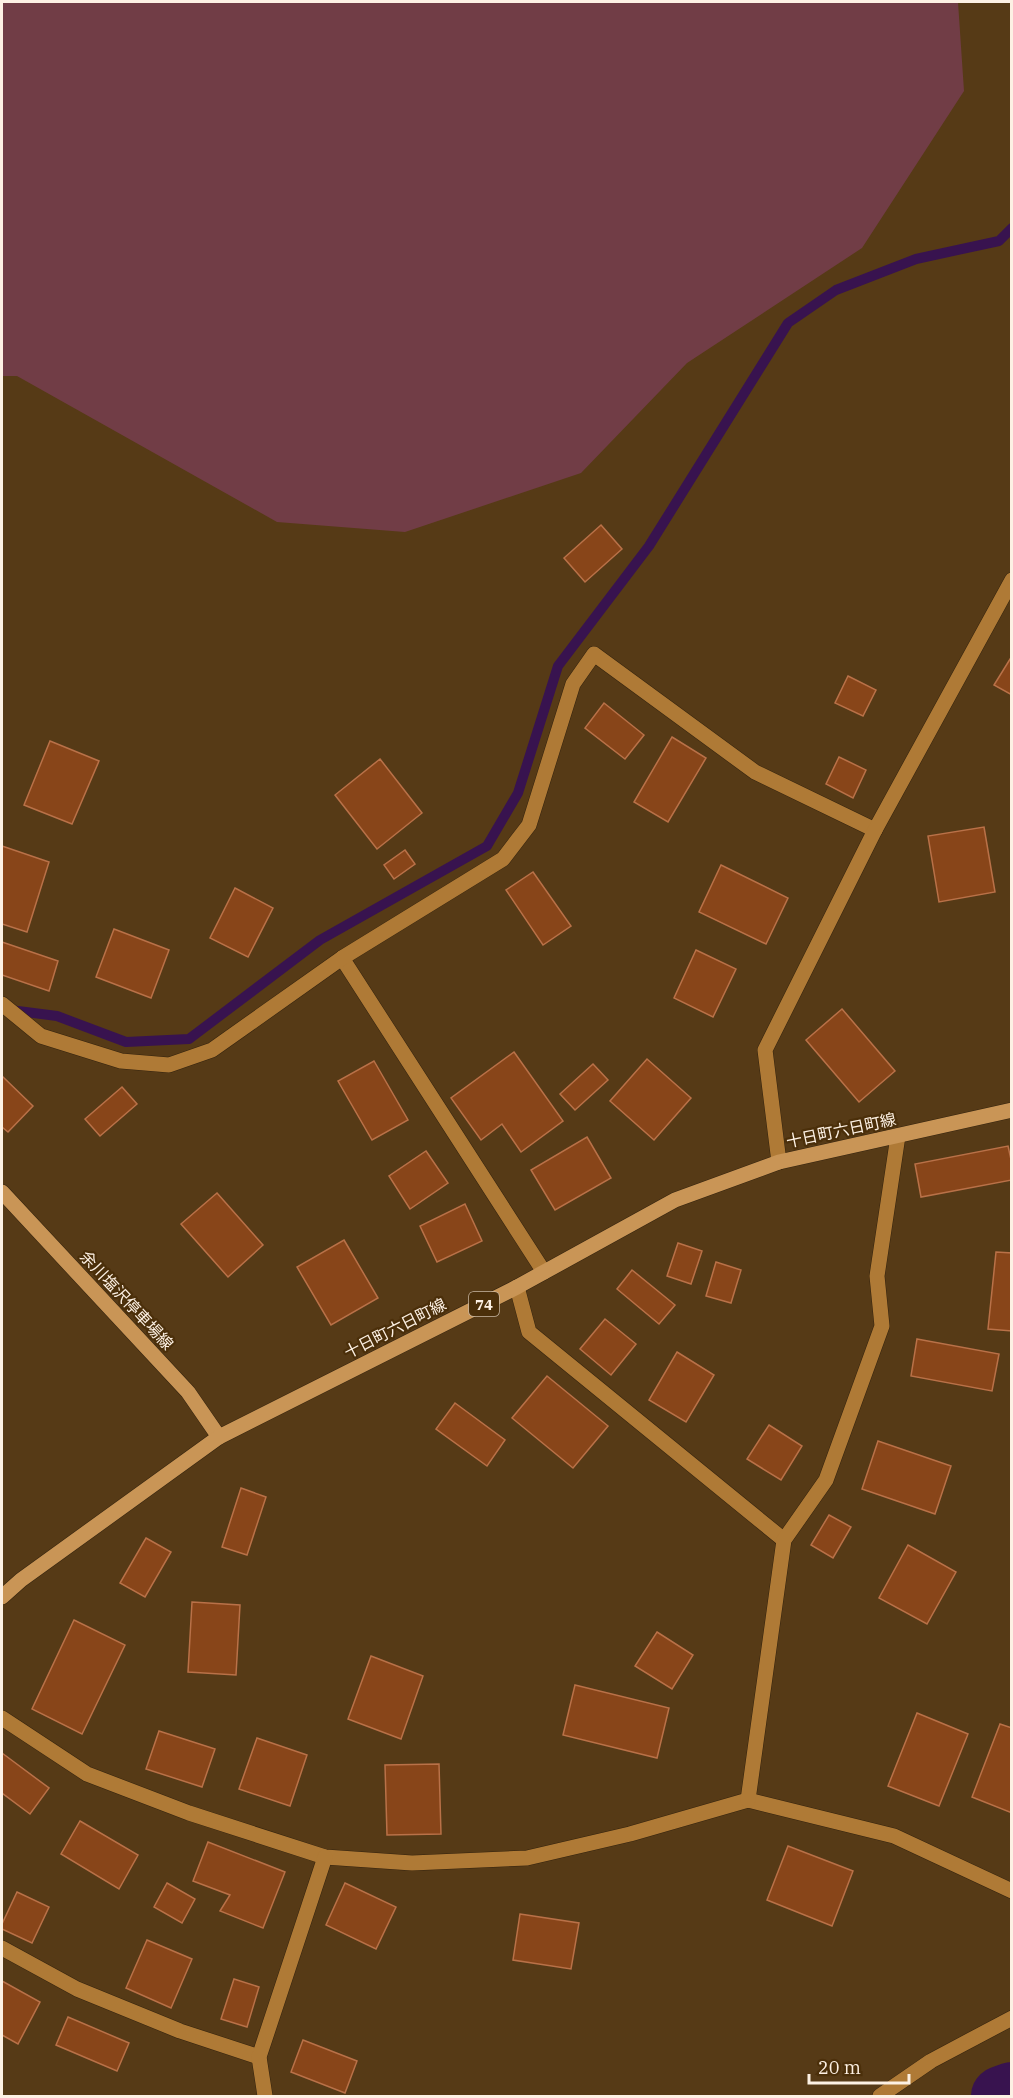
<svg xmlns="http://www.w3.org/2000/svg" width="1013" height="2098" font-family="'IBM Plex Serif','Noto Sans JP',serif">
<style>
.green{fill:#713d46}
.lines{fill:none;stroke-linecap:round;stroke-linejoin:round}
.stream{stroke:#38134f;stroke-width:10}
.river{stroke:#38134f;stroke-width:60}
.building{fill:#884519;stroke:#b97148;stroke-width:1.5}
.minor-casing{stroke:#34230e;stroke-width:16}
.major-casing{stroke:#34230e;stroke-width:16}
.minor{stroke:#af7a36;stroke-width:15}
.major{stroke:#c99556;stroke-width:15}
.labels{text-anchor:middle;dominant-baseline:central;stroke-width:4.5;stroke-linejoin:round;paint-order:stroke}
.shield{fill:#4b2f0a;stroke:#c8b7a3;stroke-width:1.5}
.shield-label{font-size:15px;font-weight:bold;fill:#fdf1e4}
.street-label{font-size:16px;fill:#fdf1e4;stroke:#4b2f0a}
</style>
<rect width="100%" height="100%" fill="#563a16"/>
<!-- green -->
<polygon class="green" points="2,2 958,2 964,91 862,248 687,363 581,473 405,532 277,522 17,376 2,376"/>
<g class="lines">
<!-- stream -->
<polyline class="stream" points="10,1010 57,1016 126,1042 189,1039 320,940 487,846 518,793 558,666 649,546 788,323 836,290 916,259 999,241 1012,228"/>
<!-- river -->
<polyline class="river" points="1001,2096 1012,2092"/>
</g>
<!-- building -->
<g class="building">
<polygon points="601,525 622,549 585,582 564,558"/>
<polygon points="1012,656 1012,695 994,685"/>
<polygon points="848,676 876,690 863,716 835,703"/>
<polygon points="604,703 644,735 625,759 585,728"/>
<polygon points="672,737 706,758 668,822 634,802"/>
<polygon points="50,741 99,761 72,824 24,805"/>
<polygon points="839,757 866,770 853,798 826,784"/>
<polygon points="380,759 422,813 377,849 335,795"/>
<polygon points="984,827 995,892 939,902 928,836"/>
<polygon points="2,846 49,862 27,932 2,924"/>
<polygon points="405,850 415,864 394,879 384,865"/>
<polygon points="721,865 788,898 766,944 699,912"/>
<polygon points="533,872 571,926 543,945 506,890"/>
<polygon points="235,888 273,908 248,957 210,938"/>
<polygon points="114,929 169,950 151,998 96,977"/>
<polygon points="2,942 58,961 49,991 2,975"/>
<polygon points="696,950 736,969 713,1017 674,998"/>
<polygon points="842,1009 895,1071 859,1102 806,1040"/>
<polygon points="514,1052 563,1121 521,1152 502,1124 481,1140 451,1098"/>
<polygon points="647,1059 691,1098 654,1140 610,1101"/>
<polygon points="374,1061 408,1120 372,1140 338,1081"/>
<polygon points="593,1064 608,1080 575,1110 560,1094"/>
<polygon points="2,1076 33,1106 8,1132 2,1127"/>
<polygon points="122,1087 137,1104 100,1136 85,1119"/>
<polygon points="587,1137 611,1178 555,1210 531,1170"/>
<polygon points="1008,1146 1012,1164 1012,1180 921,1197 915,1164"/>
<polygon points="426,1151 448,1183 410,1209 389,1176"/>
<polygon points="217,1193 263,1245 228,1277 181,1224"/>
<polygon points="465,1204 482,1241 437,1262 420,1226"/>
<polygon points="344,1240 378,1298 331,1325 297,1267"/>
<polygon points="678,1243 702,1251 691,1284 667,1276"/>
<polygon points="996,1252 1012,1253 1012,1331 988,1329"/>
<polygon points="716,1262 741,1270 731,1303 706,1296"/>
<polygon points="632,1270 675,1305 659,1324 617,1289"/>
<polygon points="605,1319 636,1344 611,1375 580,1349"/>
<polygon points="917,1339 999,1354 992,1391 911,1376"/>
<polygon points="677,1352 714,1375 686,1422 649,1400"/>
<polygon points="547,1376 608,1426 573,1468 512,1418"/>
<polygon points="455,1403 505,1440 487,1466 436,1429"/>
<polygon points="769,1425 802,1446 781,1480 747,1459"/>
<polygon points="878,1441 951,1466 935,1514 862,1489"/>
<polygon points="241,1488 266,1497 247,1555 222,1547"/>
<polygon points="829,1515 851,1527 833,1558 811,1545"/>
<polygon points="146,1538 171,1552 145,1597 120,1583"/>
<polygon points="908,1545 956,1572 927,1624 879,1598"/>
<polygon points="192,1602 240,1605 236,1675 188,1672"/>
<polygon points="74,1620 125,1645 82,1734 32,1709"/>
<polygon points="657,1632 693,1655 672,1689 635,1666"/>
<polygon points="371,1656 423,1676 401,1739 348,1719"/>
<polygon points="575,1685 669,1708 657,1758 563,1735"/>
<polygon points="917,1713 968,1734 939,1806 888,1786"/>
<polygon points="1000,1724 1012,1728 1012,1813 972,1797"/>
<polygon points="159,1731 215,1749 202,1787 146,1769"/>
<polygon points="257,1738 307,1755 290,1806 239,1789"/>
<polygon points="2,1753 49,1788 30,1814 2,1793"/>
<polygon points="439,1764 441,1834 387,1835 385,1765"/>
<polygon points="80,1821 138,1855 119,1889 61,1854"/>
<polygon points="208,1842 285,1872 263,1928 220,1911 230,1895 193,1881"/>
<polygon points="788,1846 853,1871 832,1926 767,1900"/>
<polygon points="167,1883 195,1899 182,1923 154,1907"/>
<polygon points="345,1883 396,1907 376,1949 326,1925"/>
<polygon points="17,1892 49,1907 32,1943 2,1929 2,1924"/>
<polygon points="520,1914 579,1923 571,1969 513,1960"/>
<polygon points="147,1940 192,1959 171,2008 126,1988"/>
<polygon points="234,1979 259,1987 247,2027 221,2019"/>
<polygon points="2,1981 40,2002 18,2044 2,2035"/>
<polygon points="68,2017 129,2043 117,2071 56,2045"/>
<polygon points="303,2040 357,2061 345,2093 291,2072"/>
</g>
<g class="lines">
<!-- minor casing -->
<g class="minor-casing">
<g id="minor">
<polyline points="342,958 544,1272"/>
<polyline points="2,1004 41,1036 121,1061 169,1065 212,1050 342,958 503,859 529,825 573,684 594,654 755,772 875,830"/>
<polyline points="779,1162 765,1050 875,830 1012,580"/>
<polyline points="517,1287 529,1332 784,1540"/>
<polyline points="2,1718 87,1774 189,1813 325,1857 412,1863 527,1858 630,1834 748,1800 894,1836 1012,1891"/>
<polyline points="748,1800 784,1540 826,1480 882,1326 877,1276 898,1136"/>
<polyline points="2,1948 77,1989 180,2031 259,2057"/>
<polyline points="265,2096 259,2057 325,1857"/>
<polyline points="880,2096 931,2061 1012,2018"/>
</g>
</g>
<!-- major casing -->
<g class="major-casing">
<g id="major">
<polyline points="2,1192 188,1392 219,1437"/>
<polyline points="2,1597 21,1580 219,1437 517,1287 675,1200 779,1162 1012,1110"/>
</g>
</g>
<!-- minor -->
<use href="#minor" class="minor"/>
<!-- major -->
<use href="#major" class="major"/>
</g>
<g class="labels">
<!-- shield labels -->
<rect class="shield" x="469" y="1292" width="30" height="24" rx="4.5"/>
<g class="shield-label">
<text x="484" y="1304">74</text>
</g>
<!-- street labels -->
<g class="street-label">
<text transform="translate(841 1130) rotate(-12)">十日町六日町線</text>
<text transform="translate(127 1300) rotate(47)">余川塩沢停車場線</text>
<text transform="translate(395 1328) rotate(-27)">十日町六日町線</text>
</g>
</g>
<!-- border -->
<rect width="1013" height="2098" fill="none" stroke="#fdf1e4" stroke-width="6"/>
<!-- scale -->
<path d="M809 2074v9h100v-9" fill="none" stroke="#fdf1e4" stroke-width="3"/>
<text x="818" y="2074" font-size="18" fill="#fdf1e4" stroke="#4b2f0a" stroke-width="4.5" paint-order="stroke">20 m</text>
</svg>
